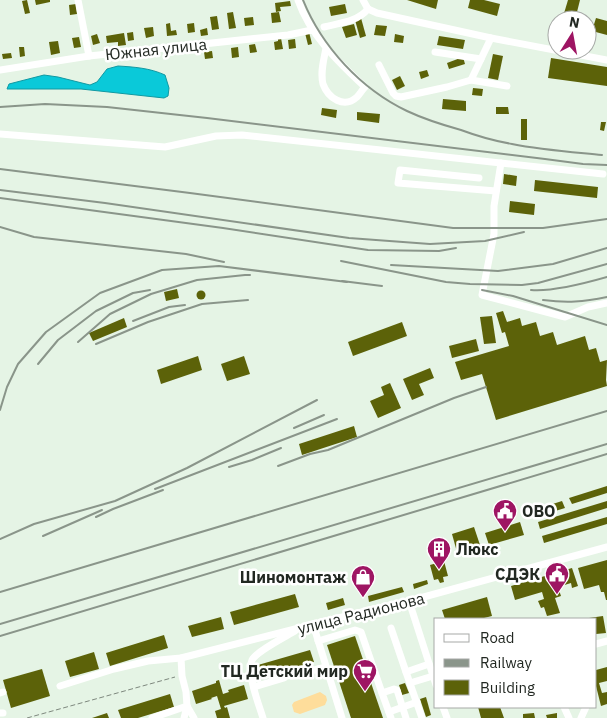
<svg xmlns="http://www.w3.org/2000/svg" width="607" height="718" font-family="'IBM Plex Sans',sans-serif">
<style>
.green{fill:#fedd9b}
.water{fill:#0ac9d9;stroke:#1199a2}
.building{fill:#5c6209}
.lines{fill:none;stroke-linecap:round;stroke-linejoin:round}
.path{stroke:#7e887e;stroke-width:1;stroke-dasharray:5 2.5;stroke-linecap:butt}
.minor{stroke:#fff;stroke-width:7}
.rail{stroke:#8a958a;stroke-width:2}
.labels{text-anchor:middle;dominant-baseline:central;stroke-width:5;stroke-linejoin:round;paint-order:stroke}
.street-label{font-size:16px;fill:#222822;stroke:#fff}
.poi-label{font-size:16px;font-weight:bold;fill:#222822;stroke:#fff;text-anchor:end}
</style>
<rect width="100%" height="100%" fill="#e5f4e5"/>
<!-- green -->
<polygon class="green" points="320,692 326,696 327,700 325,705 300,714 294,712 292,705 294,702"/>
<!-- water -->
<path class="water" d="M118 66C134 67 150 68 165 75L169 88 168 96 164 98 81 89H7L9 84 44 75 58 77 90 85 97 82 107 69Z"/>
<!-- building -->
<g class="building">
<polygon points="27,0 30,13 25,14 22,1"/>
<polygon points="35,0 50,0 50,2 36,5"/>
<polygon points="407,0 438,0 436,9"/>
<polygon points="470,0 484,0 500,4 497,16 468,8"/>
<polygon points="568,0 580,0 575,20 562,20"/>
<polygon points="290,1 291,6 280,7 281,11 276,12 275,3"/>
<polygon points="76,4 77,14 70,15 69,5"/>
<polygon points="345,4 347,13 331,16 329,7"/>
<polygon points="233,12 236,28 229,29 227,13"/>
<polygon points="279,12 281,22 272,23 271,13"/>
<polygon points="217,16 219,29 212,30 210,17"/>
<polygon points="253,17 254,25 245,26 244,18"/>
<polygon points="361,18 366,36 360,38 355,20"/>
<polygon points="596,18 607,21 607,35 592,31"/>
<polygon points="170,23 171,31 176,30 177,35 167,36 166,24"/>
<polygon points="194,23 195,32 188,33 187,24"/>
<polygon points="354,24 357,35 346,38 342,27"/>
<polygon points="376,25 387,26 385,36 374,35"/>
<polygon points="153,27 154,36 146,38 144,28"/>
<polygon points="207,28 208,35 201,36 200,30"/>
<polygon points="133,32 134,40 128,41 127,33"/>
<polygon points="309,32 312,44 308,45 305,33"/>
<polygon points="124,33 126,45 118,46 118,42 107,43 106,36"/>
<polygon points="97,34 100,43 93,45 91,36"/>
<polygon points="395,34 404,36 403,43 394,42"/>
<polygon points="439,36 465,40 463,49 437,45"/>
<polygon points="79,37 81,47 74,48 72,38"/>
<polygon points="278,38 281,38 283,49 275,50 274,42 278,41"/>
<polygon points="295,39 296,48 289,49 288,40"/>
<polygon points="58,41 60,53 51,55 49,42"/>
<polygon points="255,44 257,52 250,53 249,45"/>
<polygon points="19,47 24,47 25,56 20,57"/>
<polygon points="238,47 239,57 232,58 231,48"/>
<polygon points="212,51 213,58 205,59 204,52"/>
<polygon points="11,53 12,58 3,59 2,54"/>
<polygon points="493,54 503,56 498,80 488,78"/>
<polygon points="463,57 465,64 449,69 447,63"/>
<polygon points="551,58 607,67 607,86 548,78"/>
<polygon points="427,70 429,76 421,79 419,72"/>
<polygon points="400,76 405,86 397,90 392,80"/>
<polygon points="473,88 483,89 482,96 472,95"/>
<polygon points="443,99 466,101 466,111 442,109"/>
<polygon points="496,107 508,107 509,114 496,114"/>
<polygon points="322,108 337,110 336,118 321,115"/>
<polygon points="357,112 380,114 379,123 357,120"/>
<rect x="521" y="119" width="6" height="21"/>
<polygon points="601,122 606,122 604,131 600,130"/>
<polygon points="504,174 517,176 516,186 503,184"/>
<polygon points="535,180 598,187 597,198 534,191"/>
<polygon points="510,201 535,204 534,215 509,212"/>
<polygon points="177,289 179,298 166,301 164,292"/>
<circle cx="201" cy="295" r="4.5"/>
<polygon points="503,311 507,322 520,318 522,326 536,322 540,336 553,332 557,345 585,336 589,350 596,348 600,362 607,360 606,380 607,386 496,420 482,374 461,380 455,362 509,346 505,332 502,333 496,313"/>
<polygon points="492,316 496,343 484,344 480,317"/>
<polygon points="124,318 127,327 93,341 89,333"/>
<polygon points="402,322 407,336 353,356 348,342"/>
<polygon points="476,339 479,351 452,358 449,346"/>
<polygon points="198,356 202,370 161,384 157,370"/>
<polygon points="244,356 250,374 227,381 221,364"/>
<polygon points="430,368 434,378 419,384 424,395 412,400 403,379"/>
<polygon points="390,383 401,408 378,418 370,401 384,395 381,387"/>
<polygon points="354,426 357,437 302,455 299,444"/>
<polygon points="607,486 607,493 572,504 569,498"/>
<polygon points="562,501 565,508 536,517 534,510"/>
<polygon points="607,501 607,508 540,529 538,522"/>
<polygon points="607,517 607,524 544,543 542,536"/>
<polygon points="520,522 524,535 489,545 485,533"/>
<polygon points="474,527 480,545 457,552 452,534"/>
<polygon points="607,560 607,600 606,600 604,592 601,592 599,585 584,589 578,568"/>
<polygon points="444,561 448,576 443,577 444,582 440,583 438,579 434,580 430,565"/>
<polygon points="572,568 578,586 572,588 571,583 558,587 561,596 555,598 560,613 547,616 544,607 541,608 538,601 544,599 542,592 515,600 511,586"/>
<polygon points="427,580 428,584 414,589 413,584"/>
<polygon points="402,587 404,592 369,602 368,596"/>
<polygon points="295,594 299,607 234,625 230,612"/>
<polygon points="487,597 492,616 480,619 445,619 442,610"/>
<polygon points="343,598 345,605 328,610 326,603"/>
<polygon points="603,616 606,633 596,634 596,619 589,619 589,618"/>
<polygon points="221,617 224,629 192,637 188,626"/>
<polygon points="164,635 168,648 110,666 106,653"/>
<polygon points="355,636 383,718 351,718 327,645"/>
<polygon points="310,650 314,662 262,677 258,665"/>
<polygon points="94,652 99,669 70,677 65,661"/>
<polygon points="607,667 607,681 599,683 602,693 607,692 607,704 601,706 596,686 596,670"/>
<polygon points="42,669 50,696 11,708 3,680"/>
<polygon points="219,680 223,694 229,692 228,690 244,685 248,699 224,706 225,708 227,707 230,718 217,718 215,711 221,709 217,696 211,698 212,699 196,704 192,691 216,683 216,681"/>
<polygon points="405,683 409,693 402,695 399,685"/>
<polygon points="170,694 174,707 138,718 121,718 118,710"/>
<polygon points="426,697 431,715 426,717 420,699"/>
<polygon points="478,707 500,707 504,718 481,718"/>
<polygon points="107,713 109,718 92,718"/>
<polygon points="534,713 535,718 523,718 523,714"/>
<polygon points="557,713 557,718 547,718 546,715"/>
</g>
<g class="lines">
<!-- path -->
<polyline class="path" points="27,718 175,677"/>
<!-- minor -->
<g class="minor">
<polyline points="78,0 89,56"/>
<path d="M298 0C310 35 338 62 365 87 362 90 360 94 357 97 344 109 328 98 323 84 320 72 324 59 326 48"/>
<polyline points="363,0 368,9"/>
<polyline points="368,9 377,13 491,38 607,60"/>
<path d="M324 27C340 23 357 22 368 9"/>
<polyline points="435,52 481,59"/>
<polyline points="379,65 393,93 396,96 401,97 447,87 471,80 491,38"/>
<polyline points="0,70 89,56 288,35 312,30"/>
<polyline points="471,80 507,86"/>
<polyline points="0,134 165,147 216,136 242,135 603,174"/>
<polyline points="501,163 494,206 494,234 482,295 565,317 588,307 607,303"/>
<polyline points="479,178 400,170 398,183 496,191"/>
<polyline points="409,601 436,685"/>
<polyline points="313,624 342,718"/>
<polyline points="391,628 406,672 429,664"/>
<polyline points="318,641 355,630 361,632 382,693"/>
<polyline points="596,644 607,641"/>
<polyline points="406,672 422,718"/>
<polyline points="291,676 326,667"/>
<polyline points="410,683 433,676"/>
<polyline points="60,686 114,669 148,661 181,658 362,612 409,601 607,547"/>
<polyline points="254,687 284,678"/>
<polyline points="0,693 3,692"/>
<polyline points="187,706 194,718"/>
<polyline points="443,707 447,718"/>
<polyline points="564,707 569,718"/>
<polyline points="389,712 417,702"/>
<polyline points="0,713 3,713"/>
<polyline points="152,718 187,706 186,692 182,676 181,658"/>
<polyline points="184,718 187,706"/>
<path d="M263 718C259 705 246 672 252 660 257 651 285 637 295 631"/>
<polyline points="391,718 382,693 394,689 397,690 406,718"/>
<polyline points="581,718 586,707"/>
</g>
<!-- rail -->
<g class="rail">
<path d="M303 0C322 47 361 89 407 111 424 119 443 125 461 130 477 136 495 141 512 144 542 150 572 152 602 155"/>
<polyline points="0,107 45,104 107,107 207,118 545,159 583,164 607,165"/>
<polyline points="0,169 190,193 453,228 543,228 607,219"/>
<polyline points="0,190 105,203 349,238 430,244 485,241 524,232"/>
<polyline points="0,198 223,228 368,250 439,251 456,248"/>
<polyline points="0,227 34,237 186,254 224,262"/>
<polyline points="341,261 446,282 470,284 522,285 538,283 607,264"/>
<polyline points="391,265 498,271 553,264 607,248"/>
<polyline points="342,281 382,286"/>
<polyline points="482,290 513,296 607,325"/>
<path d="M531 290C553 292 586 283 607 277"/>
<path d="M543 300C567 303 583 302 607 297"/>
<polyline points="133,321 169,307 185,305"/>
<polyline points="78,342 110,314 151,294 197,280 245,275 250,275"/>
<polyline points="96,344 148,322 202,304 248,300"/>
<polyline points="38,364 58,340 96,311 133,293 150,290"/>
<polyline points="0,410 7,387 18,364 46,332 100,293 162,270 219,266 347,282"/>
<polyline points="294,428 324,415"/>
<polyline points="278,466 310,454 328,450 454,398 486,387"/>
<polyline points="229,467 252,460 281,448"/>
<polyline points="155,489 337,419"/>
<polyline points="96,517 113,509 163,490"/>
<polyline points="43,536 102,510"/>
<polyline points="0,539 34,524 115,501 187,468 317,400"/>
<polyline points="0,592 607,411"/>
<polyline points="0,624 607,444"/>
<polyline points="0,636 607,454"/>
</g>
</g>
<!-- icons -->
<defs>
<g id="civic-pin" transform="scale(1.25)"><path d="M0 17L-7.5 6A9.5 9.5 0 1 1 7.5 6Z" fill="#9e1563" stroke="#fff"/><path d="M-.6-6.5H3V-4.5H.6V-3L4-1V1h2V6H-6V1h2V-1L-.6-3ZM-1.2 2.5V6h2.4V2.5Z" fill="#fff"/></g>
<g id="building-pin" transform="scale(1.25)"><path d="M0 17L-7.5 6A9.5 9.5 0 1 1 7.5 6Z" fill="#9e1563" stroke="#fff"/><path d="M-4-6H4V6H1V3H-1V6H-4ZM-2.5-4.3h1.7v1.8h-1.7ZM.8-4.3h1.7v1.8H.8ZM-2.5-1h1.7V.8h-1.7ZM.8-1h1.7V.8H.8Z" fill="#fff"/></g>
<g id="shop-pin" transform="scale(1.25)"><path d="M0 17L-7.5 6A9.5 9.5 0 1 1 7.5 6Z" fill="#9e1563" stroke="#fff"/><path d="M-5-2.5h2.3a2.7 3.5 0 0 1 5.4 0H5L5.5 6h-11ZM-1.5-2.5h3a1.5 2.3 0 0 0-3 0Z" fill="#fff"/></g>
<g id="supermarket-pin" transform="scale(1.25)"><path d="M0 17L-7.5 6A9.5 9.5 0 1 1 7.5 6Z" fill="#9e1563" stroke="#fff"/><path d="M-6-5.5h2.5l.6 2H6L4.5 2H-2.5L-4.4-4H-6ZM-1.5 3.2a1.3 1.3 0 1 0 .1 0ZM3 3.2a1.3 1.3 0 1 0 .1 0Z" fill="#fff"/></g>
</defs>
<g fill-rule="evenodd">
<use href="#civic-pin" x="505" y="511"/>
<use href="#building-pin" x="439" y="549"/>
<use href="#civic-pin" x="557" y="574"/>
<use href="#shop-pin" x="363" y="577"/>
<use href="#supermarket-pin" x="365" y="671"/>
</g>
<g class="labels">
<!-- street labels -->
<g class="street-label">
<text transform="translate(156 49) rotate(-6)">Южная улица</text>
<text transform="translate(361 613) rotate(-14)">улица Радионова</text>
</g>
<!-- poi labels -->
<g class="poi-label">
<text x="522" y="511" text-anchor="start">OBO</text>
<text x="456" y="549" text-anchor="start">Люкс</text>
<text x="540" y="574">СДЭК</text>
<text x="346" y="577">Шиномонтаж</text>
<text x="348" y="671">ТЦ Детский мир</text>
</g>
</g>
<!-- legend -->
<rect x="434" y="618" width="162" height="90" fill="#ffffff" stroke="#a7a9a7"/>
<rect x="444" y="634" width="25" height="8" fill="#ffffff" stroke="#a7a9a7"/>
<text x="480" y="643" font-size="15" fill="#222822">Road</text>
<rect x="444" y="659" width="25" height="8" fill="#8a958a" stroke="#a7a9a7"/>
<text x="480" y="668" font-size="15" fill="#222822">Railway</text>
<rect x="444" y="680" width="25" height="15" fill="#5c6209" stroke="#a7a9a7"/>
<text x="480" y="693" font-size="15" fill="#222822">Building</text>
<!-- north arrow -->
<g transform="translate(572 35) rotate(11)"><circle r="24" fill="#ffffff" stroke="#a7a9a7"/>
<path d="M0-4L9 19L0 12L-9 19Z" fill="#9e1563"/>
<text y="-8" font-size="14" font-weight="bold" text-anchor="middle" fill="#222822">N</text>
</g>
</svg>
